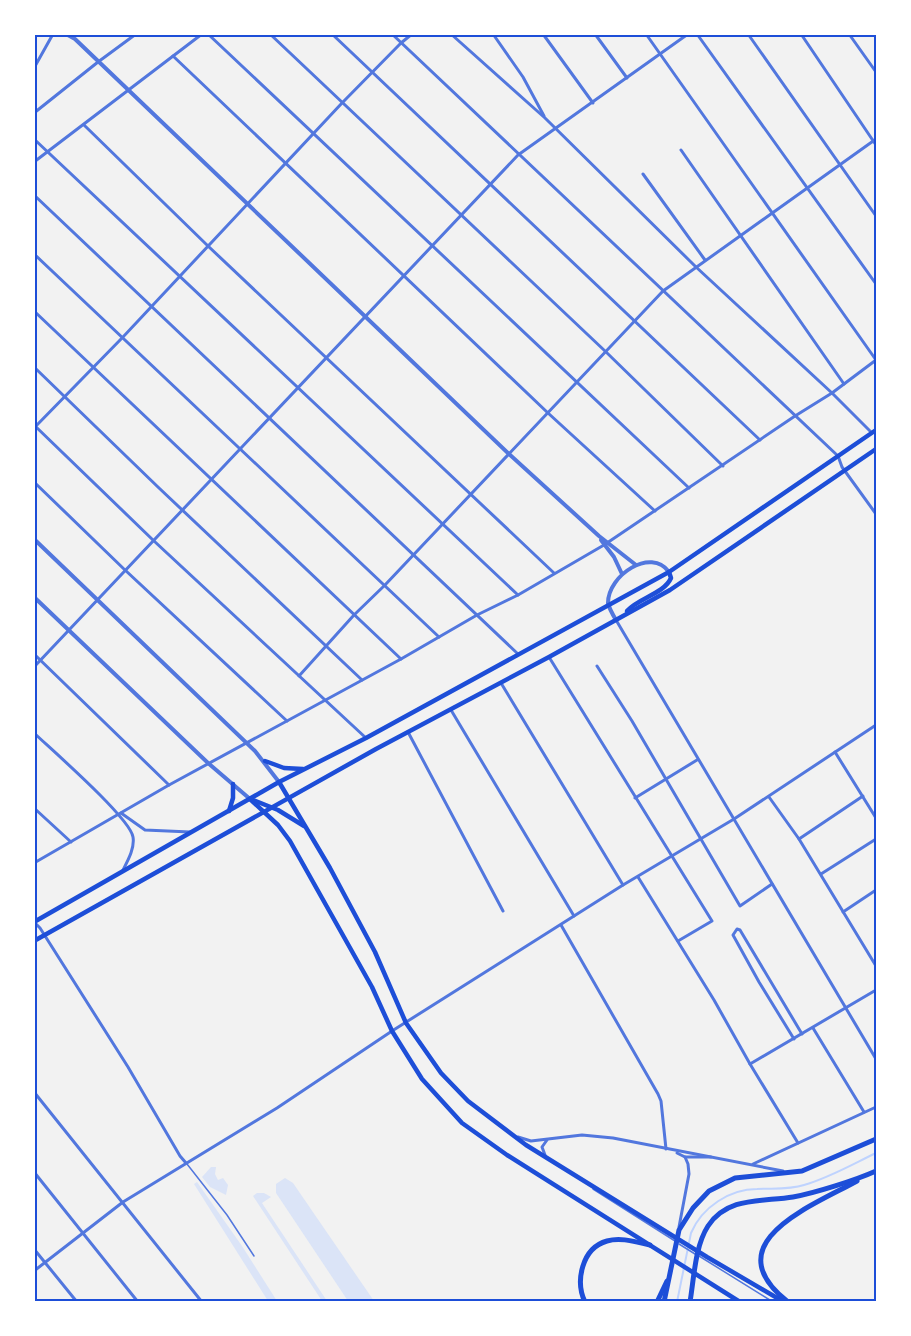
<svg xmlns="http://www.w3.org/2000/svg" width="911" height="1336" font-family="'Noto Sans',sans-serif">
<style>
.green{fill:#dbe4f7}
.lines{fill:none;stroke-linecap:round;stroke-linejoin:round}
.stream{stroke:#bfd3fe;stroke-width:2}
.service{stroke:#5277de;stroke-width:1.5}
.minor{stroke:#5277de;stroke-width:3}
.tertiary{stroke:#5277de;stroke-width:4}
.secondary{stroke:#1d4ed8;stroke-width:4.5}
.primary{stroke:#1d4ed8;stroke-width:5}
.neatline{fill:none;stroke:#1d4ed8;stroke-width:2}
</style>
<rect width="100%" height="100%" fill="#f2f2f2"/>
<!-- green -->
<g class="green">
<polygon points="211,1167 216,1167 215,1174 218,1180 223,1178 228,1185 226,1195 210,1187 202,1177"/>
<polygon points="285,1178 293,1183 374,1301 348,1301 276,1193 276,1184"/>
<polygon points="197,1182 242,1246 277,1301 268,1301 194,1184"/>
<polygon points="257,1193 264,1193 271,1197 262,1203 327,1301 322,1301 253,1196"/>
</g>
<g class="lines">
<!-- stream -->
<path class="stream" d="M677 1302 691 1233C702 1207 730 1189 757 1189 773 1188 789 1190 804 1185 829 1178 853 1164 876 1153"/>
<!-- service -->
<g class="service">
<polyline points="187,1164 227,1215 254,1256"/>
<polyline points="593,1189 675,1241"/>
<polyline points="679,1244 695,1254"/>
<polyline points="699,1256 773,1302"/>
</g>
<!-- minor -->
<g class="minor">
<polyline points="208,34 689,488"/>
<polyline points="270,34 605,351 723,466"/>
<polyline points="332,34 760,440"/>
<polyline points="392,34 838,456 842,467 876,514"/>
<polyline points="451,34 545,118 696,267 832,393 872,433"/>
<polyline points="493,34 523,77 544,116"/>
<polyline points="543,34 593,103"/>
<polyline points="595,34 627,78"/>
<polyline points="646,34 876,360"/>
<polyline points="697,34 876,284"/>
<polyline points="748,34 876,216"/>
<polyline points="801,34 876,145"/>
<polyline points="849,34 876,72"/>
<polyline points="173,56 548,413 655,511"/>
<polyline points="34,68 53,34"/>
<polyline points="34,113 98,62 136,34"/>
<polyline points="84,125 208,246 554,573"/>
<polyline points="34,139 518,595"/>
<polyline points="681,150 844,384"/>
<polyline points="34,162 202,34"/>
<polyline points="643,174 705,260"/>
<polyline points="34,195 518,654"/>
<polyline points="34,254 439,637"/>
<polyline points="34,311 401,659"/>
<polyline points="34,367 159,488 362,680"/>
<polyline points="34,425 154,541 366,738"/>
<polyline points="34,428 123,337 342,103 401,43 412,34"/>
<polyline points="34,482 125,570 287,721"/>
<polyline points="616,620 876,1059"/>
<polyline points="34,654 169,785"/>
<polyline points="549,657 712,921 678,941"/>
<polyline points="597,666 632,721 740,906 772,884"/>
<polyline points="34,667 518,155 688,34"/>
<polyline points="299,676 354,615 385,585 663,291 876,139"/>
<polyline points="501,683 623,885"/>
<polyline points="451,710 574,916"/>
<polyline points="408,732 503,911"/>
<path d="M34 733C52 750 130 818 133 837 135 849 127 862 122 872"/>
<polyline points="835,752 876,818"/>
<polyline points="769,797 799,839 876,966"/>
<polyline points="635,798 697,760"/>
<polyline points="34,808 71,842"/>
<polyline points="121,813 145,830 190,832"/>
<polyline points="799,839 863,796"/>
<polyline points="34,863 169,785 401,659 477,615 518,595 604,545 795,416 832,393 876,360"/>
<polyline points="821,874 876,839"/>
<polyline points="638,877 714,1000 750,1064 798,1143"/>
<polyline points="843,912 876,890"/>
<polyline points="34,922 40,928 128,1067 180,1156 186,1163"/>
<polyline points="561,925 658,1094 661,1101 666,1149"/>
<polyline points="813,1028 864,1112"/>
<polyline points="794,1039 759,982 733,935 737,929 740,930 802,1034"/>
<polyline points="750,1064 876,990"/>
<polyline points="34,1092 202,1302"/>
<polyline points="518,1137 531,1141 582,1135 613,1138 783,1171"/>
<polyline points="677,1153 685,1157 688,1164 689,1174 679,1227"/>
<polyline points="545,1155 542,1147 547,1140"/>
<polyline points="685,1157 711,1157"/>
<polyline points="753,1164 876,1107"/>
<polyline points="34,1172 138,1302"/>
<polyline points="34,1249 77,1302"/>
<polyline points="34,1271 123,1202 277,1108 392,1031 623,885 734,819 876,725"/>
</g>
<!-- tertiary -->
<g class="tertiary">
<polyline points="66,34 75,39 509,454 599,536 636,565"/>
<polyline points="34,539 255,751 279,782"/>
<polyline points="601,540 614,557 622,574"/>
<polyline points="34,597 208,763 250,799"/>
<path d="M616 620C613 615 609 608 608 603 608 575 651 547 669 572"/>
</g>
<!-- secondary -->
<g class="secondary">
<path d="M627 611C638 598 664 594 671 578L669 572"/>
<polyline points="265,761 284,768 303,769"/>
<polyline points="279,782 330,868 375,952 406,1023 441,1073 468,1101 526,1145 707,1257 784,1302"/>
<polyline points="250,799 278,825 290,841 372,987 392,1031 422,1079 462,1123 507,1155 740,1302"/>
<polyline points="253,800 278,810 304,826"/>
<polyline points="229,811 233,798 233,784"/>
<polyline points="34,922 279,782 366,738 669,572 876,430"/>
<polyline points="34,941 376,749 549,657 670,590 876,449"/>
</g>
<!-- primary -->
<g class="primary">
<path d="M585 1302C575 1281 582 1248 607 1241 621 1237 636 1242 650 1245"/>
<polyline points="657,1302 667,1281"/>
<polyline points="664,1302 679,1230 693,1208 709,1191 735,1178 802,1171 876,1139"/>
<path d="M690 1302C694 1278 695 1246 708 1226 728 1196 763 1202 793 1197 815 1193 856 1180 876 1171"/>
<path d="M788 1302C713 1243 812 1206 857 1181"/>
</g>
</g>
<!-- border -->
<rect width="911" height="1336" fill="none" stroke="#ffffff" stroke-width="72"/>
<rect x="36" y="36" width="839" height="1264" class="neatline"/>
</svg>
